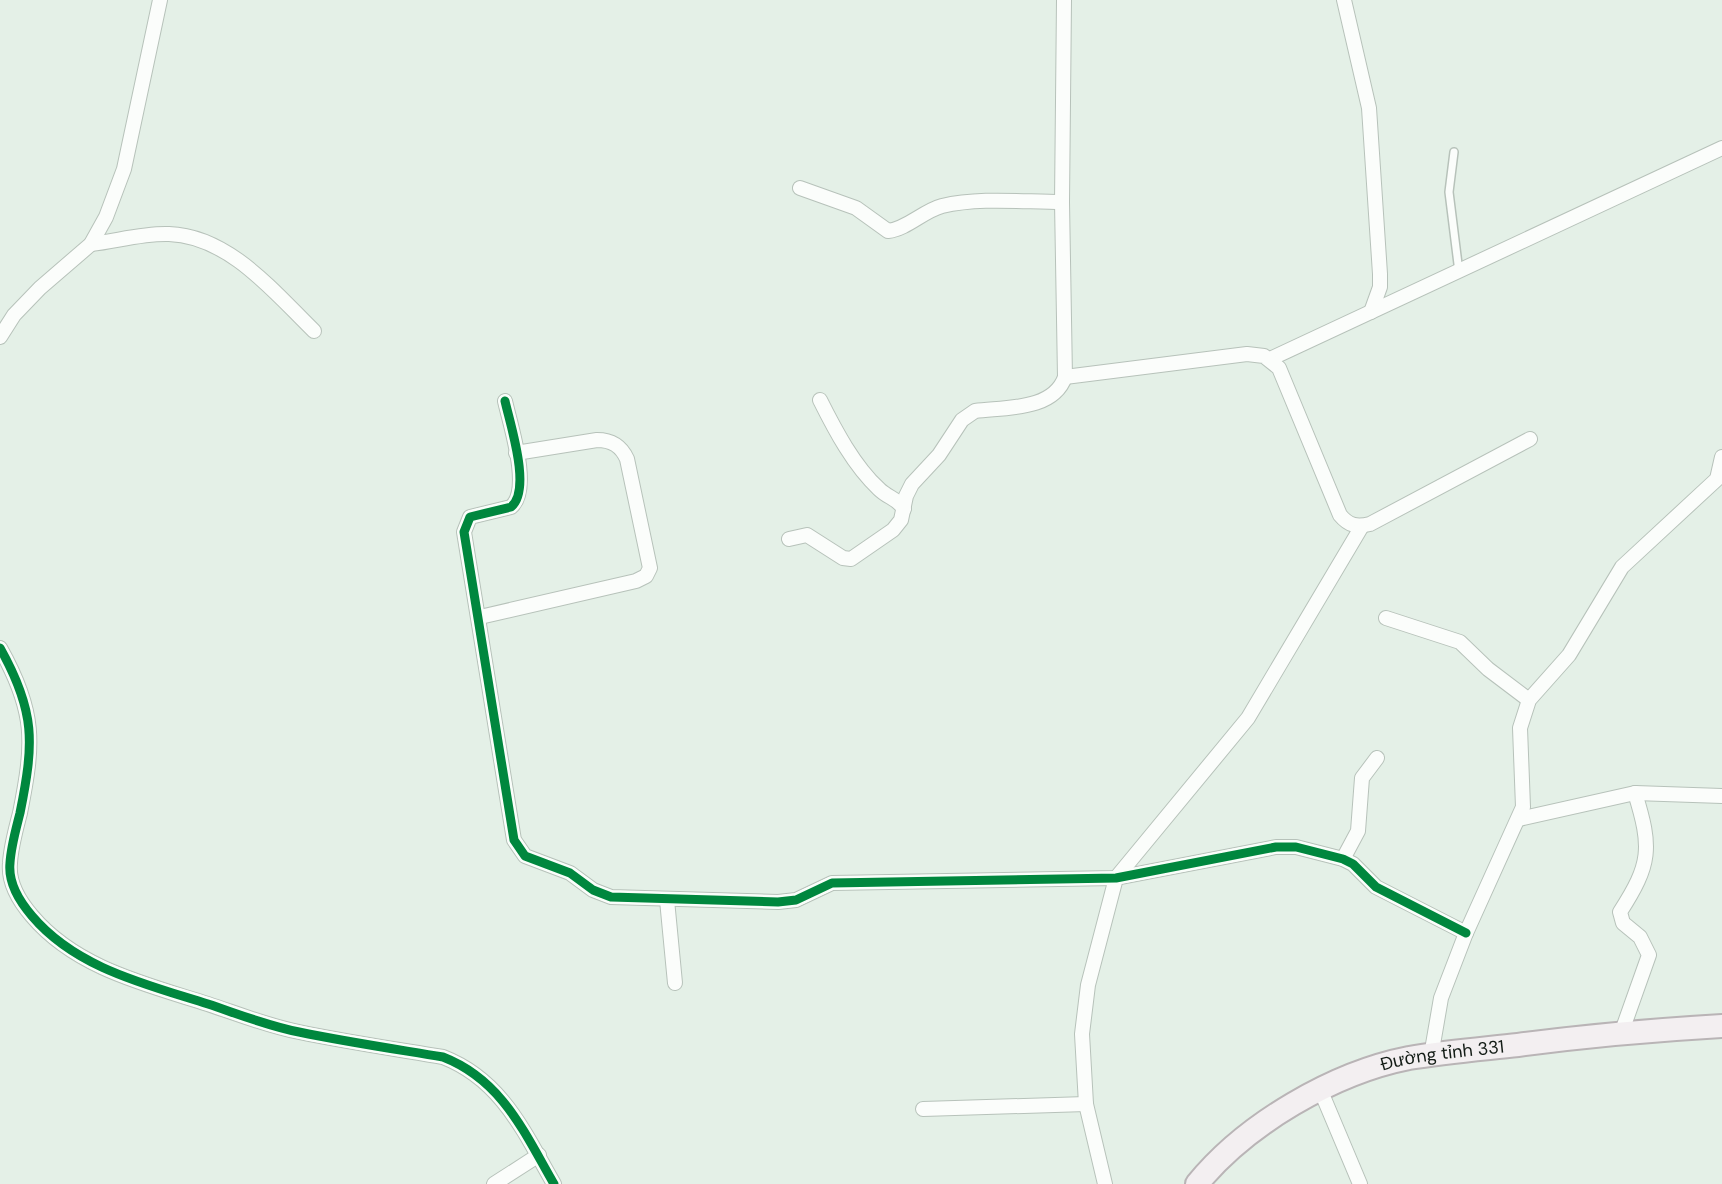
<svg xmlns="http://www.w3.org/2000/svg" width="1722" height="1184" font-family="'DM Sans',sans-serif">
<style>
.lines{fill:none;stroke-linecap:round;stroke-linejoin:round}
.service-casing{stroke:#b7c2ba;stroke-width:10}
.minor-casing{stroke:#b7c2ba;stroke-width:16}
.primary-casing{stroke:#b9b4b6;stroke-width:26}
.service{stroke:#fbfdfb;stroke-width:7}
.minor{stroke:#fbfdfb;stroke-width:14}
.primary{stroke:#f3eff1;stroke-width:22}
.cycleway-casing{stroke:#f9fefa;stroke-width:13}
.cycleway{stroke:#00873e;stroke-width:9}
.labels{text-anchor:middle;dominant-baseline:central;stroke-width:4.5;stroke-linejoin:round;paint-order:stroke}
.street-label{font-size:18px;fill:#131c16;stroke:#f9fefa}
</style>
<rect width="100%" height="100%" fill="#e4f0e7"/>
<g class="lines">
<!-- service casing -->
<g class="service-casing">
<polyline id="service" points="1454,152 1449,192 1459,272"/>
</g>
<!-- minor casing -->
<g class="minor-casing">
<g id="minor">
<polyline points="1344,0 1369,108 1380,274 1380,287 1371,312"/>
<path d="M800 188 856 208 888 231C907 229 923 211 942 206 980 197 1023 202 1062 202"/>
<path d="M91 244C117 241 143 233 169 234 229 236 274 292 314 331"/>
<polyline points="0,337 14,315 40,288 91,244 106,217 124,169 160,0"/>
<polyline points="1270,359 1722,148"/>
<path d="M1065 377 1247 354 1264 356 1279 368 1340 515C1349 526 1357 527 1370 524L1530 439"/>
<path d="M820 400C835 430 854 466 879 489 888 498 897 498 904 509"/>
<path d="M505 401C510 424 532 490 511 507L470 517 464 532 514 840 525 856 570 873 593 890 611 897 778 902 796 900 832 883 1116 878 1276 847H1296L1343 859 1353 864 1376 887 1466 933"/>
<path d="M789 539 807 535 843 558 851 559 893 530 901 520 906 496 912 484 939 455 962 420 975 411C1005 407 1053 411 1065 377L1062 202 1064 0"/>
<path d="M480 617 636 581 646 576 650 568 627 459C621 446 612 440 597 440L516 453"/>
<polyline points="1386,618 1460,642 1488,669 1529,700"/>
<path d="M0 648C36 712 34 743 20 813 16 829 11 846 10 863 8 883 19 901 32 916 76 968 145 984 208 1004 238 1014 268 1026 299 1032 347 1042 395 1049 443 1057 502 1080 524 1132 554 1184"/>
<polyline points="1519,819 1635,793 1722,796"/>
<polyline points="1343,859 1358,831 1362,778 1377,758"/>
<polyline points="667,900 675,983"/>
<path d="M1622 1031 1649 955 1640 937 1623 923 1620 912C1651 864 1652 848 1635 793"/>
<polyline points="1431,1056 1441,998 1466,933 1523,807 1520,728 1529,700 1569,655 1622,567 1717,479 1722,457"/>
<polyline points="1320,1089 1360,1184"/>
<polyline points="923,1109 1086,1104"/>
<polyline points="494,1184 539,1155"/>
<polyline points="1105,1184 1086,1104 1082,1034 1088,985 1116,878 1248,718 1362,526"/>
</g>
</g>
<!-- primary casing -->
<g class="primary-casing">
<g id="primary">
<path id="s1" d="M1197 1184C1246 1124 1333 1073 1409 1058 1445 1052 1482 1049 1518 1045 1586 1036 1653 1030 1722 1026"/>
</g>
</g>
<!-- service -->
<use href="#service" class="service"/>
<!-- minor -->
<use href="#minor" class="minor"/>
<!-- primary -->
<use href="#primary" class="primary"/>
<!-- cycleway casing -->
<g class="cycleway-casing">
<g id="cycleway">
<path d="M505 401C510 424 532 490 511 507L470 517 464 532 514 840 525 856 570 873 593 890 611 897 778 902 796 900 832 883 1116 878 1276 847H1296L1343 859 1353 864 1376 887 1466 933"/>
<path d="M0 648C36 712 34 743 20 813 16 829 11 846 10 863 8 883 19 901 32 916 76 968 145 984 208 1004 238 1014 268 1026 299 1032 347 1042 395 1049 443 1057 502 1080 524 1132 554 1184"/>
</g>
</g>
<!-- cycleway -->
<use href="#cycleway" class="cycleway"/>
</g>
<g class="labels">
<!-- street labels -->
<g class="street-label">
<text stroke="none"><textPath href="#s1" startOffset="284">Đường tỉnh 331</textPath></text>
</g>
</g>
</svg>
